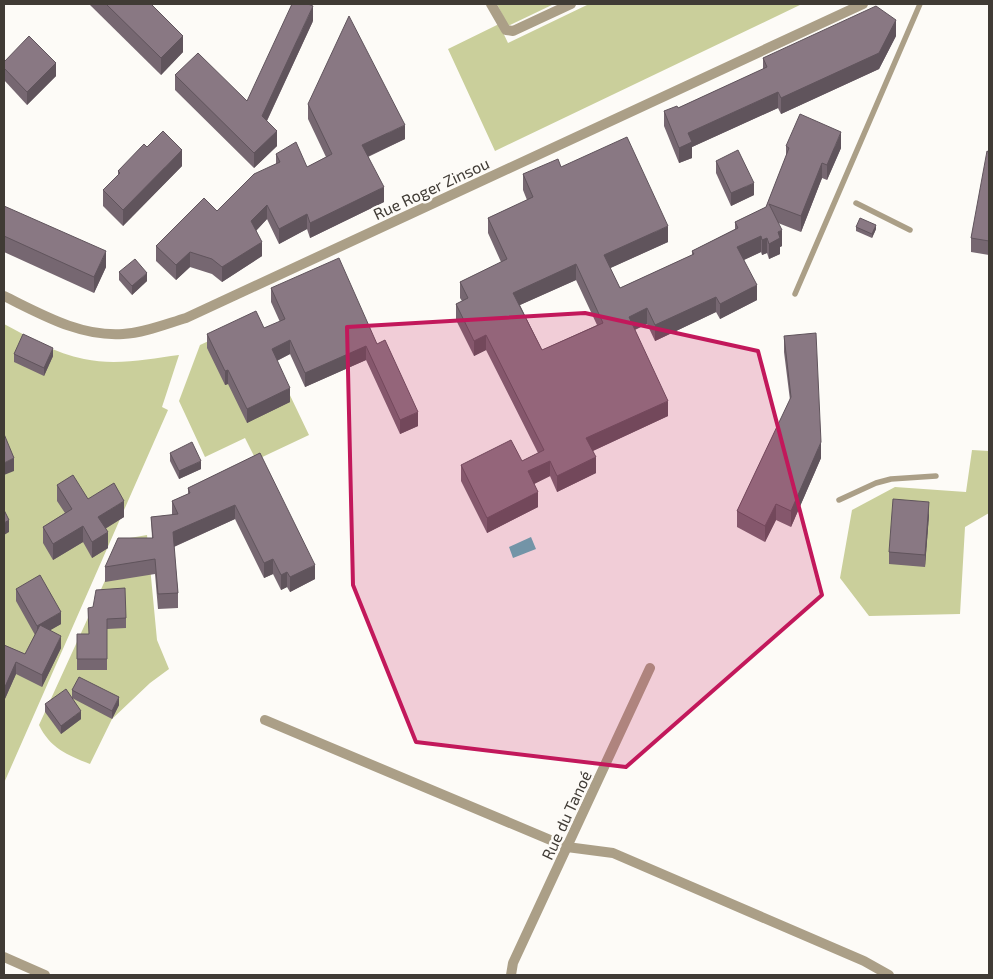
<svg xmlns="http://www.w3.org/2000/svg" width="993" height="979" font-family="'Exo 2',sans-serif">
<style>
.green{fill:#cacf9b}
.water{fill:#5fb3bb}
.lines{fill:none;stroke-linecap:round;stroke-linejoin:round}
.service{stroke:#ab9f87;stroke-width:5.5}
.minor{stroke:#ab9f87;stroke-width:10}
.tertiary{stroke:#ab9f87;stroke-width:10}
.wall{fill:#766771;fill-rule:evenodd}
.shaded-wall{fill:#60545c}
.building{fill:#897883;stroke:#60545c;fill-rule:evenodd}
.marked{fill:#c2185b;fill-opacity:0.2;stroke:#c2185b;stroke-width:4;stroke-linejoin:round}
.labels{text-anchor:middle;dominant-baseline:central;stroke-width:5;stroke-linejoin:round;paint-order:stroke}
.street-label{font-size:16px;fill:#403b35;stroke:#fdfbf7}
</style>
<rect width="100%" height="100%" fill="#fdfbf7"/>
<!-- green -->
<g class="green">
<polygon points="497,4 554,4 508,26"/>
<polygon points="589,4 802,4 495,151 448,49 499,24 508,43"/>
<polygon points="254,320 309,435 256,460 245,438 205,457 179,401 200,345"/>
<path d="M4 324C29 337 56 354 84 359 116 366 148 359 179 355L162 407 168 410 4 783Z"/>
<polygon points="972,450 989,451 989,513 965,527 960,614 869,616 840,578 852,510 895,487 966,492"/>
<path d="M147 535 157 640 169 669 150 683 112 719 90 764C67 755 50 748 39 725L124 539Z"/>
</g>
<!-- water -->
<polygon class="water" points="531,537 536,549 513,558 509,547"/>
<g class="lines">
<!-- service -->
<g class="service">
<polyline points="856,203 910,230"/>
<polyline points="795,294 920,4"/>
<polyline points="839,500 876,483 891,479 936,476"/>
</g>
<!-- minor -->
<g class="minor">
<polyline points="491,4 506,30 513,31 571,4"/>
<polyline points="265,720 567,847 613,853 864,961 889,975"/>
<polyline points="4,957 45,975"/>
<polyline points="511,975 513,963 650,668"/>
</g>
<!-- tertiary -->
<path class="tertiary" d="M4 296C41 314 80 337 123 334 144 333 166 324 186 318L863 4"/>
</g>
<!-- wall -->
<g class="wall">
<polygon points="89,4 151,4 183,52 161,75"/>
<polygon points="313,21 267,121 277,146 254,168 175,90 175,75 247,101"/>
<polygon points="896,36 879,69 781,114 778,108 692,147 692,158 679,163 664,126 664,111 678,108 763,69 763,58"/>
<polygon points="4,62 56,76 27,105 4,80"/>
<polygon points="308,104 405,139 368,157 384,202 310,238 307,229 279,244 267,219 256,231 262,256 222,282 212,274 190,267 176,280 156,261 156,246 217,211 276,164 276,154 307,167 326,157 308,119"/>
<path d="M786 146 841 148 827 180 822 178 801 232 778 223 782 246 780 247V254L769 259 767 253 762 255 761 252 744 260 757 300 720 319 716 312 655 341 647 324 635 330 668 416 593 451 596 473 557 492 550 476 534 484 538 507 487 533 461 481V465L522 461 538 453 486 350 474 356 456 320V304L462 301 460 298V282L501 262 488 233V218L527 200 523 190V174L561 167 668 242 610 268 620 288 692 255V251L735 229V222L766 207 786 157ZM576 280 597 325 542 350 520 305Z"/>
<polygon points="989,152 989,255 971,252 971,238"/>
<polygon points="716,161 754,195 731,206 716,173"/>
<polygon points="182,166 123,226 103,206 103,190 118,176 118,171"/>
<polygon points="4,206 106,267 94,293 4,252"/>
<polygon points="856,227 876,229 872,238 856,231"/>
<polygon points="119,272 147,281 132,295 119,280"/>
<polygon points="271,288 377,344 418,426 400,434 366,360 305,387 290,354 277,361 290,402 247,423 228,384 225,385 207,348 207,334 264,328 280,322 271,302"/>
<polygon points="784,336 821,458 791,527 776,520 765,542 737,527 737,511 790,400 784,352"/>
<polygon points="14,354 53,356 44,376 14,362"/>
<polygon points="170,453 201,469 179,479 170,461"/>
<polygon points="260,453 315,579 290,592 287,587 281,590 273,574 264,578 235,519 174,547 178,593 178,608 158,609 155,574 105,582 105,567 152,538 151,517 172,515 172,501 188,494 188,488"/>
<polygon points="57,485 124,517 105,529 108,548 92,558 83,542 53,560 43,543 43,527 65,513 57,501"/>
<polygon points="929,515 925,567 889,564 889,552"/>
<polygon points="16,589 61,624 50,630 61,648 42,687 16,674 4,701 4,645 25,654 35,635 16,601"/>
<polygon points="88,608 126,618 126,628 107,629 107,670 77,670 77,634 89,634"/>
<polygon points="72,690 119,705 112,719 72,698"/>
<polygon points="45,704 81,719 61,734 45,712"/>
</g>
<!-- shaded-wall -->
<g class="shaded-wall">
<polygon points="313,6 313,21 262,131 262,116"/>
<polygon points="896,20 896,36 879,69 781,114 781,98"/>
<polygon points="183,36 183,52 161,75 161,58"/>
<polygon points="56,63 56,76 27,105 27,92"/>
<polygon points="778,92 778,108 692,147 692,158 679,163 679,148 688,133"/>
<polygon points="405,125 405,139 362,159 362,145"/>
<polygon points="277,131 277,146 254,168 254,153"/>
<polygon points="841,132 841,148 827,180 827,165"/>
<polygon points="182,150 182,166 123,226 123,210"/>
<polygon points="822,163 822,178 801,232 801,216"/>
<polygon points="754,183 754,195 731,206 731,193"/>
<polygon points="384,187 384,202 310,238 310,223"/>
<polygon points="267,205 267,219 251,236 251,221"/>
<polygon points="307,214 307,229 279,244 279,229"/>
<polygon points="876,225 876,229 872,238 872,234"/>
<polygon points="668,226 668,242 604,271 604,255"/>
<polygon points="782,230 782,246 780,247 780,254 769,259 769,244 778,232"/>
<polygon points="761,236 761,252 737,263 737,247"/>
<polygon points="767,238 767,253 762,255 762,240"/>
<polygon points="262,242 262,256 222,282 222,267"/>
<polygon points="106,251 106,267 94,293 94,277"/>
<polygon points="190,252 190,267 176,280 176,265"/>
<polygon points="576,264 576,280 513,308 513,293"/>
<polygon points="147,273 147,281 132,295 132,286"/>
<polygon points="757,285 757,300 720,319 720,304"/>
<polygon points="716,297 716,312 655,341 655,325"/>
<polygon points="647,308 647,324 629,332 629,317"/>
<polygon points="486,335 486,350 474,356 474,341"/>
<polygon points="290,340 290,354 272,363 272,349"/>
<polygon points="366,346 366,360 305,387 305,373"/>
<polygon points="53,348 53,356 44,376 44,368"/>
<polygon points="228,370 228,384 225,385 225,371"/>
<polygon points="290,388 290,402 247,423 247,409"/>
<polygon points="668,401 668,416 586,454 586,438"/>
<polygon points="418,412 418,426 400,434 400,420"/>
<polygon points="821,442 821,458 791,527 791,511"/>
<polygon points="596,457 596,473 557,492 557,476"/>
<polygon points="14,458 14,471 4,475 4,463"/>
<polygon points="201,461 201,469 179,479 179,471"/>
<polygon points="550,461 550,476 528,487 528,471"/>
<polygon points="538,492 538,507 487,533 487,518"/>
<polygon points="124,501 124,517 98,533 98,517"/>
<polygon points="929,502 929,515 925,567 925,555"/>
<polygon points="776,504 776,520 765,542 765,526"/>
<polygon points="235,505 235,519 173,547 173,532"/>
<polygon points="9,520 9,532 4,535 4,523"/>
<polygon points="83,526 83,542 53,560 53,544"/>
<polygon points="108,532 108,548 92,558 92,542"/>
<polygon points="273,559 273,574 264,578 264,563"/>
<polygon points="315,565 315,579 290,592 290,577"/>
<polygon points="287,572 287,587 281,590 281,575"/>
<polygon points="61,612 61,624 37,638 37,626"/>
<polygon points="61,636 61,648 42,687 42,675"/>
<polygon points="16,662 16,674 4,701 4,689"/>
<polygon points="119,697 119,705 112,719 112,711"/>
<polygon points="81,711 81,719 61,734 61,726"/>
</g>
<!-- building -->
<g class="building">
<polygon points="106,4 151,4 183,36 161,58"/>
<polygon points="292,4 308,4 313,6 262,116 277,131 254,153 175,75 198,53 247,101"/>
<polygon points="876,6 896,20 879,53 781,98 778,92 688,133 692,142 679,148 664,111 677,106 678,108 767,67 763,58"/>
<polygon points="349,16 405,125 362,145 384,187 310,223 307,214 279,229 267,205 251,221 262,242 222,267 212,259 190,252 176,265 156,246 204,198 217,211 254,174 280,162 276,154 296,142 307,167 332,154 308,104"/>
<polygon points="29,36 56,63 27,92 4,68 4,62"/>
<path d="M800 114 841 132 827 165 822 163 801 216 769 204 782 230 778 232 780 238 769 244 767 238 762 240 761 236 737 247 757 285 720 304 716 297 655 325 647 308 629 317 668 401 586 438 596 457 557 476 550 461 528 471 538 492 487 518 461 465 511 440 522 461 544 450 486 335 474 341 456 304 468 298 460 282 507 259 488 218 533 197 523 174 558 159 561 167 627 137 668 226 604 255 620 288 694 254 692 251 738 228 735 222 766 207 789 148 786 146ZM576 264 603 323 542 350 513 293Z"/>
<polygon points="163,131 182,150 123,210 103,190 120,173 118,171 144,144 147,147"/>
<polygon points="738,150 754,183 731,193 716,161"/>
<polygon points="987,151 989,152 989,241 971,238"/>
<polygon points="4,206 106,251 94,277 4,236"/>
<polygon points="860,218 876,225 872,234 856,227"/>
<polygon points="339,258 377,344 385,340 418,412 400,420 366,346 305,373 290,340 272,349 290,388 247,409 228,370 225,371 207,334 256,311 264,328 285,319 271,288"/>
<polygon points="135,259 147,273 132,286 119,272"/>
<polygon points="816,333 821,442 791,511 776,504 765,526 737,511 791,397 784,336"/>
<polygon points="23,334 53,348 44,368 14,354"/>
<polygon points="4,434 14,458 4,463"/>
<polygon points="192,442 201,461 179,471 170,453"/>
<polygon points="260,453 315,565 290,577 287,572 281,575 273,559 264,563 235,505 173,532 178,593 158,594 155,559 105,567 118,538 153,538 151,517 178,514 172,501 190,493 188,488"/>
<polygon points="73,475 88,499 114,483 124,501 98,517 108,532 92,542 83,526 53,544 43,527 72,509 57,485"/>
<polygon points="893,499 929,502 925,555 889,552"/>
<polygon points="4,510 9,520 4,523"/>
<polygon points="40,575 61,612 37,626 16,589"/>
<polygon points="125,588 126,618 107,619 107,659 77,659 77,634 89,634 88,608 93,607 96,590"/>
<polygon points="40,625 61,636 42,675 16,662 4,689 4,645 25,654"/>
<polygon points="79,677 119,697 112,711 72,690"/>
<polygon points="66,689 81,711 61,726 45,704"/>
</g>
<!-- marked area -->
<path class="marked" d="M585 313 758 351 822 595 626 767 416 742 353 585 347 327Z"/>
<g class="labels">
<!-- street labels -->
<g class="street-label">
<text transform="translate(431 188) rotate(-25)">Rue Roger Zinsou</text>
<text transform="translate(566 815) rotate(-65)">Rue du Tanoé</text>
</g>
</g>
<!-- border -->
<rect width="993" height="979" fill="none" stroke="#403b35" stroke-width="10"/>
</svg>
